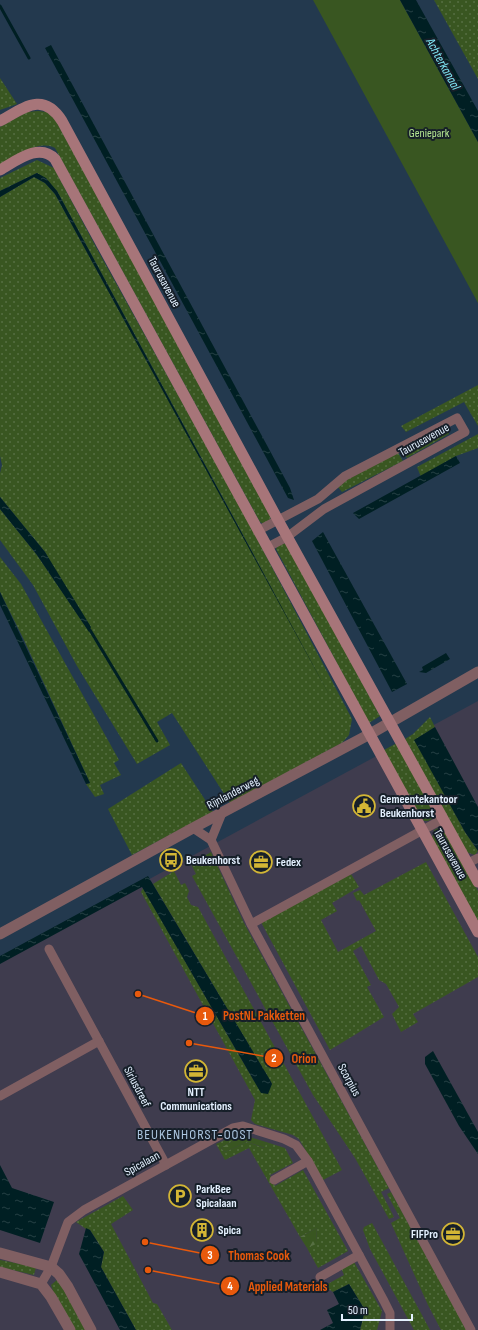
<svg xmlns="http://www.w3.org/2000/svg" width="478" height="1330" font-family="'Sofia Sans Condensed',sans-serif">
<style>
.commercial{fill:#3f3c4e}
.grass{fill:url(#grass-dots)}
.forest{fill:url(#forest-firs)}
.green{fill:#395621}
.water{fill:url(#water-ripples)}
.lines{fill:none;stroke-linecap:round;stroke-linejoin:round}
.stream{stroke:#001f23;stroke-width:3}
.minor{stroke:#805f62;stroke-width:9}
.tertiary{stroke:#805f62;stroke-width:11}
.secondary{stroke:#a77579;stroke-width:11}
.labels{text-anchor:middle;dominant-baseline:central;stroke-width:4;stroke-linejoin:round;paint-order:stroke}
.park-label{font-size:12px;fill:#b4e690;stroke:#161f29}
.street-label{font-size:12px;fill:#e4f1ff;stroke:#161f29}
.poi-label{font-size:12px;font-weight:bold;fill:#e4f1ff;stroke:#161f29;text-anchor:start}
.water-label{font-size:13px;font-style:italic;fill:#82eaf9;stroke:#161f29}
.quarter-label{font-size:14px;letter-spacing:1px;fill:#adc7e1;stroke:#161f29}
.leader{fill:none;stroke:#e8590c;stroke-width:1.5}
.callout-dot{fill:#e8590c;stroke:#161f29;stroke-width:1.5}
.mark-label{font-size:12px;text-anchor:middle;font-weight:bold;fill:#fff}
.callout-label{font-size:13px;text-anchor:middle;font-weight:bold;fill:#e8590c;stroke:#161f29;stroke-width:4;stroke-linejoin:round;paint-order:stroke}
</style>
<defs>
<pattern id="grass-dots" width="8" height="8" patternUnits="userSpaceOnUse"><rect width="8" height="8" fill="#395621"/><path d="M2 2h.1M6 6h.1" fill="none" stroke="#566f42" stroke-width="1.8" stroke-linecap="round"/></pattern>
<pattern id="forest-firs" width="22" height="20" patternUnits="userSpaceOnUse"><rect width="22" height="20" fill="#395621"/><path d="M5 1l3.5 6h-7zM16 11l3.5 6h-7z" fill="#566f42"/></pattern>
<pattern id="water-ripples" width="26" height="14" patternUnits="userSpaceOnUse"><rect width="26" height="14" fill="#001f23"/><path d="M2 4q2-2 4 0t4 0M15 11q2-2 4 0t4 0" fill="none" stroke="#254044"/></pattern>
</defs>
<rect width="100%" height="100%" fill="#23394e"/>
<!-- commercial -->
<polygon class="commercial" points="478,701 478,1330 0,1330 0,960"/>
<!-- grass -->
<g class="grass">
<polygon points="434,0 478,0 478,79"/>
<polygon points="0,78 17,104 0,110"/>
<path d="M38 111 47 112 55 119 271 515 270 522 264 524 260 522 55 148C37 139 17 157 0 165V127L27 112Z"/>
<polygon points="37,160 54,168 98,251 236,499 352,719 349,735 342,743 230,803 172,713 157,722 170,745 137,764 77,666 33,585 0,540 0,509 37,555 89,631 45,552 0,497 0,473 2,465 0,456 0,197 34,177 45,183 55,194 282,607 57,191 37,173 0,191 0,178"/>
<polygon points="478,385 478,426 464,402 406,432 401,426"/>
<polygon points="448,430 449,434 407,458 401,450"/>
<polygon points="478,434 478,448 456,456 421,477 417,467"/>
<polygon points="397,451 403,461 342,492 338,487 348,479"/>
<polygon points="282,543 287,544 380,716 369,723 276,549 279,544"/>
<polygon points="0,557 21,584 119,760 114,763 121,775 100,785 104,794 95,797 86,784 90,783 23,638 0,592"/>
<polygon points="430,717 435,727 415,740 465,832 478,851 475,855 466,852 405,739 413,734"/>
<polygon points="397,743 434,811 434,818 428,821 424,821 421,818 384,750"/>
<polygon points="181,763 213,812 132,855 108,809"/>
<polygon points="438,828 446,831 478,891 478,923 432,838 434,830"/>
<polygon points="211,852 244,923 389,1188 381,1192 394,1217 389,1219 355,1158 313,1095 192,876 196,874 191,864"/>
<polygon points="426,862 478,957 478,977 413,1014 418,1022 401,1032 392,1014 399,1007 386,984 379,980 361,946 353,951 371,985 367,987 384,1017 330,1050 262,924 262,922 351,874 359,887 332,903 337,911 321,920 338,952 376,931 359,900 357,901 353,893 360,890 364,895"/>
<polygon points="174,871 181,885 185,883 189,891 187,897 191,905 198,907 342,1170 323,1180 299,1139 293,1135 255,1124 251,1120 255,1100 141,892 143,888 254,1081 272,1084 153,884"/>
<polygon points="238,1134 243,1135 221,1148 225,1152 247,1142 264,1148 266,1142 285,1148 293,1163 270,1175 275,1186 303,1170 348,1251 318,1268 307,1248 316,1243 317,1228 300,1237 249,1148 225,1160 216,1144"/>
<polygon points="391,1192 467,1330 441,1330 428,1305 391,1223 400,1218 387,1194"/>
<polygon points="123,1196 133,1210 111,1224 153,1303 157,1304 172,1330 136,1330 101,1267 104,1252 90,1230 86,1229 76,1222"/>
<polygon points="372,1223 422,1315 430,1330 414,1330 370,1249 363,1230 364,1227"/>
<polygon points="0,1260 36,1267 34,1275 0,1267"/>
<polygon points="354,1262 382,1311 377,1330 360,1330 365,1310 349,1284 333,1292 324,1286 344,1275 341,1268"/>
<polygon points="57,1280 59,1282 87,1330 74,1330 53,1291 51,1285"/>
</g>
<!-- forest -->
<g class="forest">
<polygon points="243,1135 266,1142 265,1148 247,1142 225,1152 221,1148"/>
<polygon points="317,1228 316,1244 307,1248 300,1237"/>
</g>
<!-- green -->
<polygon class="green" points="313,0 400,0 478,142 478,303"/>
<!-- water -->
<g class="water">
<polygon points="400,0 416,0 478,111 478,142"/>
<polygon points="51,45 290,488 294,500 288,498 45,48"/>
<polygon points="37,173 46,178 57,191 332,700 55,194 45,183 34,177 0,197 0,191"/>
<polygon points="456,456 460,463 359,519 353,513"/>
<polygon points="0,497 45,552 91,627 89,632 37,555 0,509"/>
<polygon points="323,532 407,684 392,692 312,541"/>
<polygon points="0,592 90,783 86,784 0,605"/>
<polygon points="446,653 450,659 426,673 419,672 423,670 422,667"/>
<polygon points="435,727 478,807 478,851 465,832 414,740"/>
<polygon points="148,876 270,1080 272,1084 268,1094 261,1093 254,1081 142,887 0,964 0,956"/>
<polygon points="433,1051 478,1132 478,1154 459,1126 425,1064 425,1057"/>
<polygon points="0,1165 12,1188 54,1202 40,1243 0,1230"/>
<polygon points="86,1228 90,1230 104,1252 101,1267 136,1330 120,1330 79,1254"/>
<polygon points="349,1284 365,1310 360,1330 320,1330 333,1323 327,1310 339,1304 333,1292"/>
</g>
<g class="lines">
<!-- stream -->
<g class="stream">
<polyline points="0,6 29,58"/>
<polyline points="90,630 157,741"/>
</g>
<!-- minor -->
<g class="minor">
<polyline points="259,530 318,499 345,476 457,418 465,432 324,509 287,537 268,547"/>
<polyline points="193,828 211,840 251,924 471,1330"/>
<polyline points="211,840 222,813"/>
<polyline points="468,863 478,858"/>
<polyline points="251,924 443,819"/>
<polyline points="49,949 166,1165"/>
<polyline points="0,1096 99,1041"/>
<polyline points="274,1180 308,1161"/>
<polyline points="320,1277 359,1255"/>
<polyline points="41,1284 51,1267 68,1222 84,1210 233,1128 243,1126 284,1139 296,1145 308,1161 384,1301 390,1313 390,1330"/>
</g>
<!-- tertiary -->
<g class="tertiary">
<polyline points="0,934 193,828 370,734 478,672"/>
<polyline points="0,1253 51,1267 59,1274 68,1287 91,1330"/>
<polyline points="0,1272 41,1284 51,1297 70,1330"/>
</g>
<!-- secondary -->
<g class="secondary">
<path d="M0 121C24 108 43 91 62 121L278 520 478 882"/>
<path d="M0 170C16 161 39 142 55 159L478 932"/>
</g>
</g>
<!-- icons -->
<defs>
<g id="civic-ring" transform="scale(1.15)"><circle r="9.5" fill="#161f29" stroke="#d3b635" stroke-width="1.5"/><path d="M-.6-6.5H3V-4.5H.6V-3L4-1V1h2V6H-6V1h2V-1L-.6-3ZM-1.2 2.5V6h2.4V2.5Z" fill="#d3b635"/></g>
<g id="bus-ring" transform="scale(1.15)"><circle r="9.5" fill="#161f29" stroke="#d3b635" stroke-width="1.5"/><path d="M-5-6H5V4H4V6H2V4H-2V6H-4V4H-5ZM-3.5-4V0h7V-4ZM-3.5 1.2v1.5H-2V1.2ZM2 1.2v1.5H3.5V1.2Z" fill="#d3b635"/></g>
<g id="office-ring" transform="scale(1.15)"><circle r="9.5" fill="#161f29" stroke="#d3b635" stroke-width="1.5"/><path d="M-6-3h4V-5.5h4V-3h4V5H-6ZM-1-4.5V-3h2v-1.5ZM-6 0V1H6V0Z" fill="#d3b635"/></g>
<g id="parking-ring" transform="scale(1.15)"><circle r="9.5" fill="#161f29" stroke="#d3b635" stroke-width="1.5"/><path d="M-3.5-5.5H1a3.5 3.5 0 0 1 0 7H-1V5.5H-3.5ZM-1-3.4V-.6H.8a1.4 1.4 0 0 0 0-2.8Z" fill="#d3b635"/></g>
<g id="building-ring" transform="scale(1.15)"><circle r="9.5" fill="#161f29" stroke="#d3b635" stroke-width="1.5"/><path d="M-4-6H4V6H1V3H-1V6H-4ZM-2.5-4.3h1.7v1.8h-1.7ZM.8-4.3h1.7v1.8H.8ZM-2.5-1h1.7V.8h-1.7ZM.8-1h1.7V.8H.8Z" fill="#d3b635"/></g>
</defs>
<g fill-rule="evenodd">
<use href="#civic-ring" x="364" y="806"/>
<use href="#bus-ring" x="171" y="860"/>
<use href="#office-ring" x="261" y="862"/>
<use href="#office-ring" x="196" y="1071"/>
<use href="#parking-ring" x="180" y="1196"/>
<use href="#building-ring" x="202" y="1230"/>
<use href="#office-ring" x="453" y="1234"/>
</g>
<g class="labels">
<!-- park labels -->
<g class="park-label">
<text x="429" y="133">Geniepark</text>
</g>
<!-- street labels -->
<g class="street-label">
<text transform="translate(164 282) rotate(62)">Taurusavenue</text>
<text transform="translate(424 440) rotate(-29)">Taurusavenue</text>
<text transform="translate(233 793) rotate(-28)">Rijnlanderweg</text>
<text transform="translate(450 854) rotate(61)">Taurusavenue</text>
<text transform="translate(349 1080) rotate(61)">Scorpius</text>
<text transform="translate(137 1087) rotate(62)">Siriusdreef</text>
<text transform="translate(142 1164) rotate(-29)">Spicalaan</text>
</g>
<!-- poi labels -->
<g class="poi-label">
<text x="380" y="799">Gemeentekantoor<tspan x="380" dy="14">Beukenhorst</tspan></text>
<text x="186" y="860">Beukenhorst</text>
<text x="276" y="862">Fedex</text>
<text x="196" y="1092" text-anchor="middle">NTT<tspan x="196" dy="14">Communications</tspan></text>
<text x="196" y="1189">ParkBee<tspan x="196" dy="14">Spicalaan</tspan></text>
<text x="218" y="1230">Spica</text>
<text x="438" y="1234" text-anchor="end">FIFPro</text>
</g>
<!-- water labels -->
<g class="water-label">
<text transform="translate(443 64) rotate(61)">Achterkanaal</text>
</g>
<!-- quarter labels -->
<g class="quarter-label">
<text x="195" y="1134">BEUKENHORST-OOST</text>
</g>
</g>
<!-- callouts -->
<path class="leader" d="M138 994L205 1016M189 1043L274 1058M145 1242L210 1255M148 1270L230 1286"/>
<g class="callout-dot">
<circle cx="138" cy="994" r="4"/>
<circle cx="189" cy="1043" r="4"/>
<circle cx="145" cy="1242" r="4"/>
<circle cx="148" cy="1270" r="4"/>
<circle cx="205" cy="1016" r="10"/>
<circle cx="274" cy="1058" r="10"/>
<circle cx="210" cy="1255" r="10"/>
<circle cx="230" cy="1286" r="10"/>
</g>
<g class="mark-label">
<text x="205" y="1020">1</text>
<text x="274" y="1062">2</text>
<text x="210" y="1259">3</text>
<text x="230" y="1290">4</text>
</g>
<g class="callout-label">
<text x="264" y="1020">PostNL Pakketten</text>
<text x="304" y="1063">Orion</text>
<text x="259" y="1260">Thomas Cook</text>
<text x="288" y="1291">Applied Materials</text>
</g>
<!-- scale -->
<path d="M342 1314v6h70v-6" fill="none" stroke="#e4f1ff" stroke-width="2"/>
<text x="348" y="1314" font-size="12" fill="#e4f1ff" stroke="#161f29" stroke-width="3" paint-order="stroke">50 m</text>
</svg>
